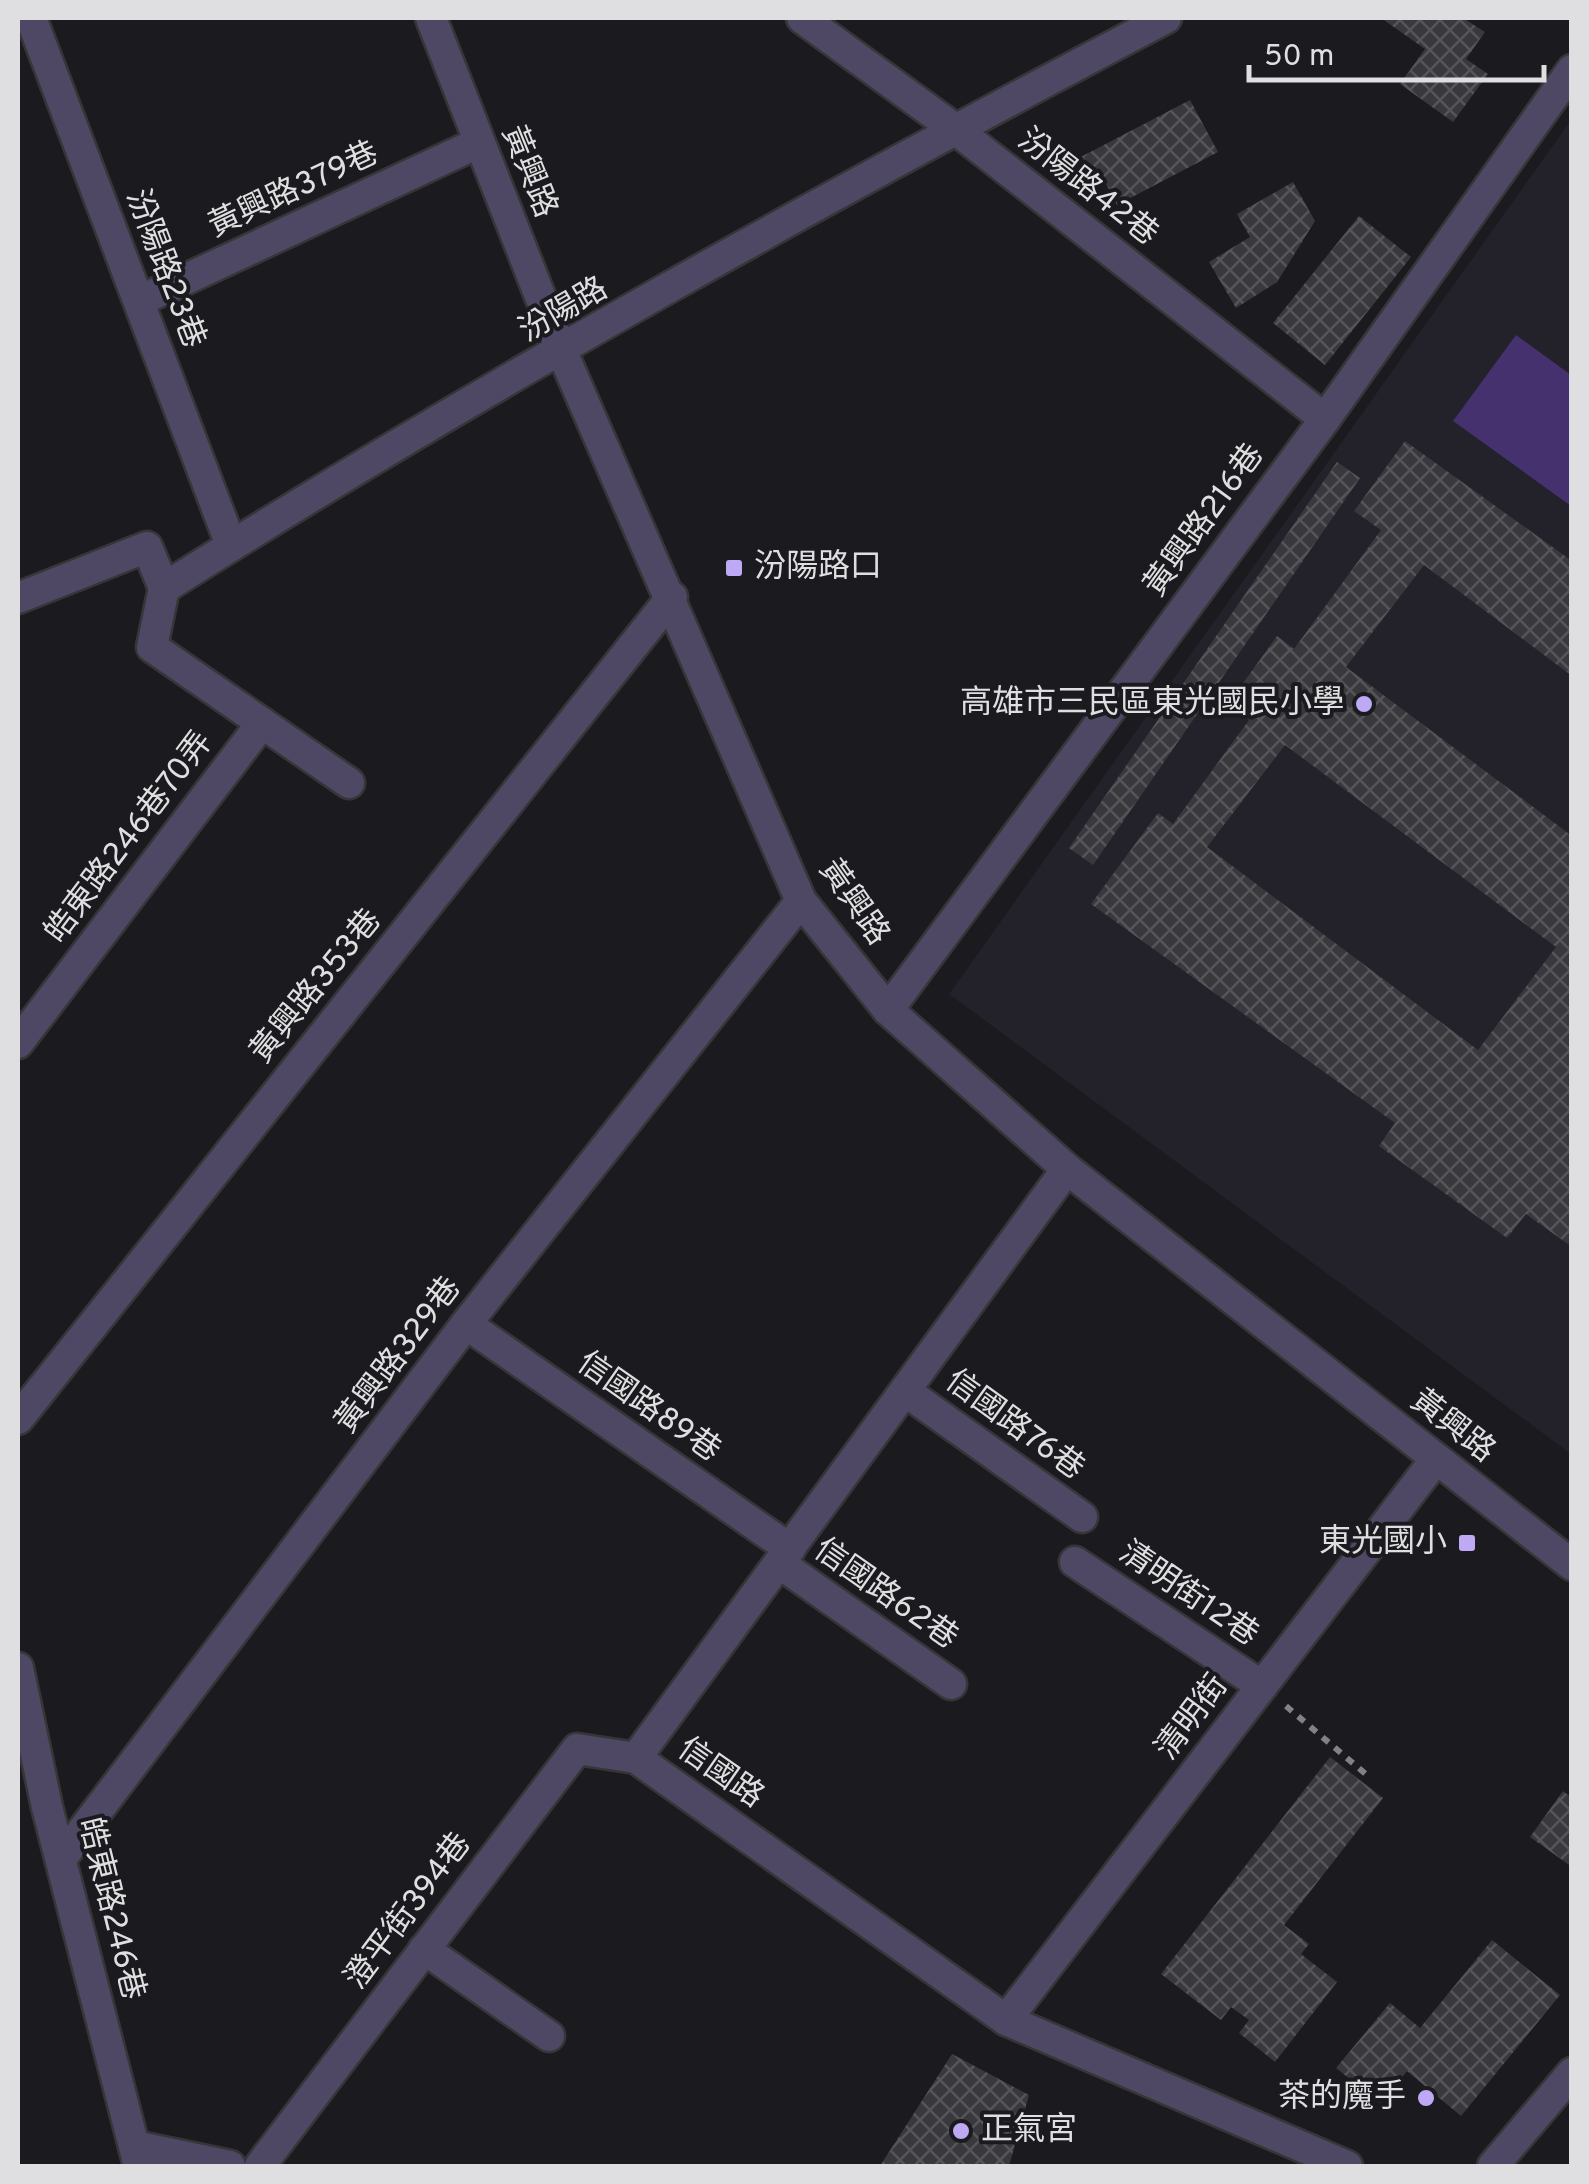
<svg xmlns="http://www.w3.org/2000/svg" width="1589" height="2184" font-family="Overpass,'Noto Sans TC',sans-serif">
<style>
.built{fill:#23212a}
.park{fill:#45316d}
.building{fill:url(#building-cross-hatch);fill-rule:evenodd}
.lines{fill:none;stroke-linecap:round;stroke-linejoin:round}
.minor-casing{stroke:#363639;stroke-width:35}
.path{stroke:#828184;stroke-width:6;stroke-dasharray:8 8;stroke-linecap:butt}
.minor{stroke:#4f4864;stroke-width:30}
.poi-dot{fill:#bea9f5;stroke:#1b1a1e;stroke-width:4}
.labels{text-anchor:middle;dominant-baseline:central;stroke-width:8;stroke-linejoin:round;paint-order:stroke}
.street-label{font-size:32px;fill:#dfdfe1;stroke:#1b1a1e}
.poi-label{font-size:32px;fill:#dfdfe1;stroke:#1b1a1e;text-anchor:end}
</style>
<defs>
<pattern id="building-cross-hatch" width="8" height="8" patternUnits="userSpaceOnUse" patternTransform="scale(2.5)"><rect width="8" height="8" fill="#39383c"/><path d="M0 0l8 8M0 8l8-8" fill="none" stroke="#555458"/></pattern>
</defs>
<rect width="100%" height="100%" fill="#1b1a1e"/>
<!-- built -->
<polygon class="built" points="1571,120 1571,1454 949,994"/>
<!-- park -->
<polygon class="park" points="1516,335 1571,375 1571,506 1453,421"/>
<!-- building -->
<g class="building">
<polygon points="1381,18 1463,18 1485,32 1466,59 1488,74 1453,122 1400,84 1425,49"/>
<polygon points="1190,100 1218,152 1117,205 1102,176 1087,183 1075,160"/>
<polygon points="1293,182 1315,221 1277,282 1236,308 1209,262 1250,237 1237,214"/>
<polygon points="1359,216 1411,257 1325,365 1273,323"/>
<path d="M1405 441 1572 561V676L1424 565 1346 667 1572 836V1247L1526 1214 1507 1238 1379 1146 1395 1123 1091 904 1158 813 1173 824 1249 720 1228 704 1277 636 1294 649 1381 530 1354 511ZM1285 745 1556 947 1478 1050 1207 847Z"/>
<polygon points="1337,462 1360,478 1093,865 1069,848"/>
<polygon points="1330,1757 1383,1798 1284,1925 1309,1944 1301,1954 1337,1982 1275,2062 1239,2033 1249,2020 1231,2007 1221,2020 1161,1974"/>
<polygon points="1563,1791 1572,1798 1572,1867 1530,1837"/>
<polygon points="1492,1940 1560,1995 1461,2116 1407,2071 1380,2103 1336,2068 1390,2003 1420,2028"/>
<polygon points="952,2054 1029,2095 1009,2166 880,2166"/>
</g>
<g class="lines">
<!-- minor casing -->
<g class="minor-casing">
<g id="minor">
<polyline points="31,18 231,545"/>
<polyline points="431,18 562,352 801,901 888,1010 1067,1169 1572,1565"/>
<polyline points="802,18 955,129 1325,419"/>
<polyline points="139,301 478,143"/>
<path d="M164 588C488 383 827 196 1166 18"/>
<polyline points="164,588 152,647 349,783"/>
<polyline points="18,598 147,547 164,588"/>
<polyline points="888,1010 1325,419 1572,70"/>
<polyline points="18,1043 262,723"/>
<polyline points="1067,1169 636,1758 1006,2020 1347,2166"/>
<polyline points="466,1324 790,1549"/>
<polyline points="905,1391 1082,1517"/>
<polyline points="18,1419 672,597"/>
<polyline points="1075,1562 1262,1686"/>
<polyline points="779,1563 951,1684"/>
<polyline points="18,1668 47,1807 139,2166"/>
<polyline points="61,1859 466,1324 801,901"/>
<polyline points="424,1949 549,2036"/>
<polyline points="1006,2020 1436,1459"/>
<polyline points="134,2146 230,2166"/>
<polyline points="260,2166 577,1749 636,1758"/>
<polyline points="1493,2166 1572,2073"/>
</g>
</g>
<!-- path -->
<polyline class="path" points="1286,1706 1368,1776"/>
<!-- minor -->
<use href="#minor" class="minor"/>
</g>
<!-- markers -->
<g class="poi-dot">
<rect x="724" y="558" width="20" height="20" rx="5"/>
<circle cx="1364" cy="704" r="10"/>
<rect x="1457" y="1533" width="20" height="20" rx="5"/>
<circle cx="1426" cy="2098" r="10"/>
<circle cx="961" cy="2131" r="10"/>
</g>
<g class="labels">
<!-- street labels -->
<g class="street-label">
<text transform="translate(528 172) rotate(68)">黃興路</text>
<text transform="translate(1087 188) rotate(38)">汾陽路42巷</text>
<text transform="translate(294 191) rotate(-25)">黃興路379巷</text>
<text transform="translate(164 269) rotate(69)">汾陽路23巷</text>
<text transform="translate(564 311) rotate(-30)">汾陽路</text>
<text transform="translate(1205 521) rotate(-54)">黃興路216巷</text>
<text transform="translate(130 838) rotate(-53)">皓東路246巷70弄</text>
<text transform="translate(853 903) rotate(55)">黃興路</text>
<text transform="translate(317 987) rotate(-51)">黃興路353巷</text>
<text transform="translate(399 1356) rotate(-53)">黃興路329巷</text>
<text transform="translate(648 1408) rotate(35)">信國路89巷</text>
<text transform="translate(1014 1426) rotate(36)">信國路76巷</text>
<text transform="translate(1452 1427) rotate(38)">黃興路</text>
<text transform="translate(885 1595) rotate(35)">信國路62巷</text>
<text transform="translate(1188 1595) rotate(34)">清明街12巷</text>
<text transform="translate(1193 1718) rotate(-53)">清明街</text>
<text transform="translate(720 1774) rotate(35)">信國路</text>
<text transform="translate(110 1909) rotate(76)">皓東路246巷</text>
<text transform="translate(409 1912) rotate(-53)">澄平街394巷</text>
</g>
<!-- poi labels -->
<g class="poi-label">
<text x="754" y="568" text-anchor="start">汾陽路口</text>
<text x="1344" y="704">高雄市三民區東光國民小學</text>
<text x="1447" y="1543">東光國小</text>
<text x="1406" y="2098">茶的魔手</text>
<text x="981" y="2131" text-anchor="start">正氣宮</text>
</g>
</g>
<!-- border -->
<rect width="1589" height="2184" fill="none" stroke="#dfdfe1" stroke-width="40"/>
<!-- scale -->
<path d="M1249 65v15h295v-15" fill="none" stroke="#dfdfe1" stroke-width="5"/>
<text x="1264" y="65" font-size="30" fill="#dfdfe1" stroke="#1b1a1e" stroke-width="8" paint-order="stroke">50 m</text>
</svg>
